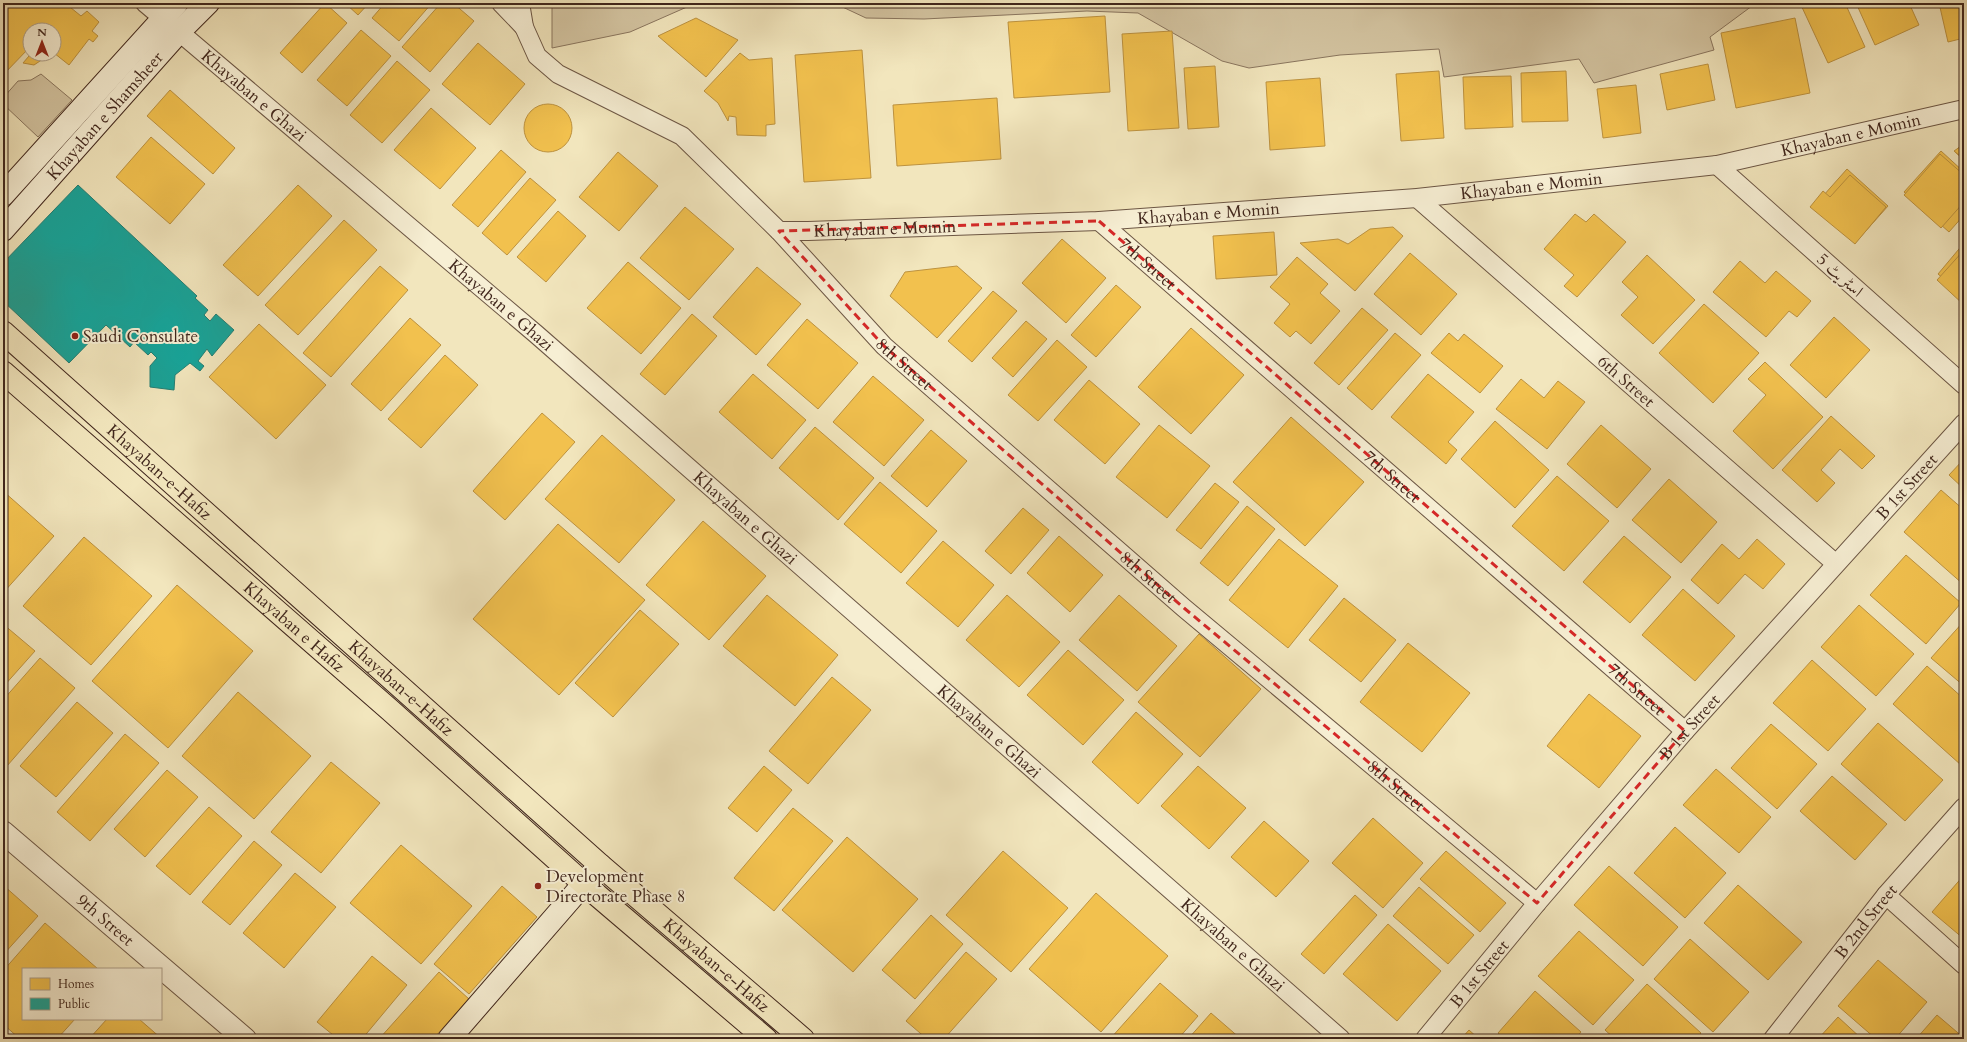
<svg xmlns="http://www.w3.org/2000/svg" width="1967" height="1042" font-family="Cardo,Amiri,serif">
<style>
.green{fill:#d4c5a2;stroke:#8a765f}
.homes{fill:#f2c14e;stroke:#bd923f}
.public{fill:#17a398;stroke:#237e73}
.lines{fill:none;stroke-linecap:round;stroke-linejoin:round}
.minor-casing{stroke:#6c5644;stroke-width:20}
.tertiary-casing{stroke:#6c5644;stroke-width:24}
.secondary-casing{stroke:#40261c;stroke-width:24}
.primary-casing{stroke:#40261c;stroke-width:24}
.minor{stroke:#f7efd4;stroke-width:18}
.tertiary{stroke:#f7efd4;stroke-width:22}
.secondary{stroke:#f7efd4;stroke-width:22}
.primary{stroke:#f2e6bd;stroke-width:22}
.marked{fill:none;stroke:#d62828;stroke-width:3;stroke-dasharray:8 5;stroke-linejoin:round}
.poi-dot{fill:#8f2418;stroke:#f7efd4;stroke-width:1.5}
.labels{text-anchor:middle;dominant-baseline:central;stroke-width:4;stroke-linejoin:round;paint-order:stroke}
.street-label{font-size:17px;fill:#40261c;stroke:#f7efd4}
.poi-label{font-size:17px;fill:#40261c;stroke:#f7efd4;text-anchor:start}
</style>
<rect width="100%" height="100%" fill="#f2e6bd"/>
<filter id="stains"><feTurbulence type="fractalNoise" baseFrequency=".005" numOctaves="4"/><feColorMatrix values="0 0 0 0 .2 0 0 0 0 .09 0 0 0 0 .02 0 0 0 .5 -.17"/></filter>
<radialGradient id="worn" r=".72"><stop offset=".6" stop-color="#630" stop-opacity="0"/><stop offset="1" stop-color="#630" stop-opacity=".3"/></radialGradient>
<!-- green -->
<g class="green">
<polygon points="552,3 696,3 630,32 552,48"/>
<polygon points="834,3 1756,3 1710,37 1714,50 1594,83 1579,59 1444,77 1439,49 1340,55 1249,68 1222,61 1138,13 1087,11 924,19 866,18"/>
<polygon points="41,74 72,100 38,137 3,104 3,98 18,81 31,80"/>
</g>
<!-- homes -->
<g class="homes">
<polygon points="9,3 65,3 81,16 87,11 99,22 92,31 98,36 93,42 89,39 69,65 54,53 54,30 30,30 30,54 42,54 43,59 34,65 23,63 29,56 29,48 3,75 3,10"/>
<polygon points="325,3 347,23 302,73 280,53"/>
<polygon points="345,3 369,3 358,15"/>
<polygon points="385,3 432,3 399,41 372,18"/>
<polygon points="441,3 453,3 474,21 430,72 402,47"/>
<polygon points="1800,3 1845,3 1865,47 1828,63"/>
<polygon points="1856,3 1909,3 1919,25 1875,45"/>
<polygon points="1939,3 1964,3 1964,38 1948,42"/>
<polygon points="1105,16 1110,92 1014,98 1008,22"/>
<polygon points="696,18 738,40 706,77 658,36"/>
<polygon points="1795,18 1810,93 1736,108 1721,33"/>
<polygon points="361,30 391,56 347,106 317,80"/>
<polygon points="1172,31 1179,128 1128,131 1122,34"/>
<polygon points="478,43 525,84 490,125 442,84"/>
<polygon points="862,50 871,178 804,182 795,55"/>
<polygon points="740,53 749,60 772,58 775,124 766,125 766,136 737,135 736,117 729,116 728,121 718,103 704,91"/>
<polygon points="397,61 430,90 382,143 350,115"/>
<polygon points="1708,64 1715,100 1667,110 1660,74"/>
<polygon points="1215,66 1219,127 1188,129 1184,68"/>
<polygon points="1439,71 1444,138 1401,141 1396,74"/>
<polygon points="1566,71 1568,121 1522,122 1521,73"/>
<polygon points="1511,76 1513,127 1465,129 1463,77"/>
<polygon points="1320,78 1325,146 1270,150 1266,82"/>
<polygon points="1636,85 1641,133 1603,138 1597,89"/>
<polygon points="170,90 235,148 213,174 147,116"/>
<polygon points="997,98 1001,159 897,166 893,105"/>
<circle cx="548" cy="128" r="24"/>
<polygon points="431,108 476,148 440,189 394,150"/>
<polygon points="151,137 205,184 170,224 116,177"/>
<polygon points="1964,142 1964,160 1955,152"/>
<polygon points="1964,144 1964,159 1954,151"/>
<polygon points="501,150 526,172 478,227 452,205"/>
<polygon points="1941,151 1964,172 1964,215 1949,232 1904,192"/>
<polygon points="618,152 658,186 619,231 579,197"/>
<polygon points="1940,154 1964,175 1964,202 1941,228 1904,195"/>
<polygon points="1847,169 1888,206 1856,242 1815,205"/>
<polygon points="1850,175 1886,207 1855,244 1810,207 1823,191 1830,197"/>
<polygon points="530,178 556,200 507,255 482,233"/>
<polygon points="298,185 332,216 258,296 223,265"/>
<polygon points="685,207 734,249 689,300 640,258"/>
<polygon points="558,211 586,236 546,282 517,257"/>
<polygon points="1575,214 1586,222 1594,214 1626,242 1577,297 1564,286 1574,275 1544,249"/>
<polygon points="344,220 377,250 298,335 265,305"/>
<polygon points="1393,227 1403,236 1355,291 1300,243 1338,239 1348,244 1370,229"/>
<polygon points="1274,232 1277,275 1216,279 1213,236"/>
<polygon points="1062,239 1106,278 1066,323 1022,283"/>
<polygon points="1964,243 1964,296 1938,274"/>
<polygon points="1964,250 1964,305 1937,280"/>
<polygon points="1410,253 1457,294 1421,335 1374,294"/>
<polygon points="1647,255 1695,300 1653,344 1621,315 1638,297 1622,282"/>
<polygon points="1297,257 1328,284 1320,293 1340,311 1311,344 1296,331 1290,337 1274,323 1290,304 1270,287"/>
<polygon points="1740,261 1765,283 1776,271 1811,301 1797,317 1789,311 1766,337 1713,292"/>
<polygon points="628,262 681,308 641,354 587,308"/>
<polygon points="380,266 408,290 331,377 303,353"/>
<polygon points="957,266 982,288 937,338 890,296 905,272"/>
<polygon points="757,267 801,304 756,355 713,317"/>
<polygon points="1116,285 1141,307 1096,357 1071,335"/>
<polygon points="993,291 1017,311 972,362 948,341"/>
<polygon points="1704,304 1759,353 1713,403 1659,353"/>
<polygon points="1362,308 1388,330 1339,385 1314,363"/>
<polygon points="692,314 717,336 665,395 640,374"/>
<polygon points="1834,317 1870,350 1826,398 1790,365"/>
<polygon points="410,318 441,345 381,411 351,384"/>
<polygon points="807,319 858,363 818,409 767,365"/>
<polygon points="1026,321 1047,339 1013,377 992,358"/>
<polygon points="259,324 326,385 276,439 209,377"/>
<polygon points="1191,328 1244,375 1191,434 1138,387"/>
<polygon points="1395,333 1421,355 1372,410 1347,388"/>
<polygon points="1449,333 1458,341 1464,334 1503,366 1480,393 1431,353"/>
<polygon points="1057,340 1087,367 1038,421 1008,395"/>
<polygon points="445,355 478,385 421,448 388,419"/>
<polygon points="1765,362 1823,417 1773,469 1733,431 1766,395 1748,379"/>
<polygon points="753,374 806,420 772,459 719,412"/>
<polygon points="1428,374 1474,412 1448,442 1457,450 1446,464 1391,417"/>
<polygon points="873,376 924,420 884,466 833,422"/>
<polygon points="1521,379 1544,398 1558,381 1585,402 1547,449 1496,409"/>
<polygon points="1089,380 1140,424 1105,464 1054,420"/>
<polygon points="542,413 575,442 505,520 473,491"/>
<polygon points="1831,416 1875,456 1862,469 1840,449 1821,470 1835,483 1817,502 1782,470"/>
<polygon points="1291,417 1364,482 1305,546 1233,482"/>
<polygon points="1495,421 1549,470 1515,508 1461,459"/>
<polygon points="1159,425 1210,466 1167,518 1116,477"/>
<polygon points="1601,425 1651,469 1617,508 1567,464"/>
<polygon points="815,427 874,478 838,520 779,468"/>
<polygon points="931,430 967,461 927,507 891,476"/>
<polygon points="602,435 675,500 619,563 545,499"/>
<polygon points="1964,459 1964,489 1949,475"/>
<polygon points="1557,476 1609,521 1564,571 1512,526"/>
<polygon points="1669,479 1717,522 1681,563 1632,520"/>
<polygon points="880,482 937,531 901,573 844,524"/>
<polygon points="1215,483 1239,502 1201,549 1176,530"/>
<polygon points="1941,490 1964,510 1964,585 1904,532"/>
<polygon points="3,491 54,536 3,593"/>
<polygon points="1247,506 1275,529 1228,586 1200,563"/>
<polygon points="1023,508 1049,530 1011,574 985,551"/>
<polygon points="703,521 766,576 709,640 646,585"/>
<polygon points="558,524 645,600 559,695 473,619"/>
<polygon points="1059,536 1103,575 1070,612 1027,573"/>
<polygon points="1624,536 1671,577 1630,623 1583,582"/>
<polygon points="84,537 152,596 91,665 23,606"/>
<polygon points="1279,539 1338,586 1288,648 1229,600"/>
<polygon points="1757,539 1785,564 1763,589 1745,574 1718,604 1691,580 1722,544 1739,559"/>
<polygon points="943,541 994,585 958,627 906,583"/>
<polygon points="1906,555 1961,603 1926,644 1870,595"/>
<polygon points="177,585 253,651 168,748 92,681"/>
<polygon points="1683,589 1735,636 1695,681 1642,635"/>
<polygon points="767,595 838,655 795,706 723,646"/>
<polygon points="1007,595 1060,642 1019,687 966,640"/>
<polygon points="1119,595 1177,646 1137,691 1079,640"/>
<polygon points="1344,598 1396,640 1361,682 1309,640"/>
<polygon points="1859,605 1914,654 1876,696 1821,647"/>
<polygon points="640,610 679,644 613,717 575,683"/>
<polygon points="1964,621 1964,686 1931,658"/>
<polygon points="3,624 35,651 3,687"/>
<polygon points="1199,634 1261,689 1200,757 1138,702"/>
<polygon points="1408,643 1470,693 1422,752 1360,702"/>
<polygon points="1068,650 1124,700 1083,745 1027,695"/>
<polygon points="40,658 75,688 7,766 3,763 3,700"/>
<polygon points="1812,660 1866,709 1828,751 1773,703"/>
<polygon points="1927,666 1964,699 1964,762 1961,765 1893,704"/>
<polygon points="832,677 871,710 808,784 769,751"/>
<polygon points="238,692 311,756 254,819 182,756"/>
<polygon points="1589,694 1641,736 1599,788 1547,746"/>
<polygon points="77,702 113,733 56,797 20,766"/>
<polygon points="1136,712 1183,754 1138,804 1092,762"/>
<polygon points="1878,723 1943,780 1905,821 1841,764"/>
<polygon points="1771,724 1817,764 1777,809 1731,768"/>
<polygon points="125,734 159,763 90,841 57,812"/>
<polygon points="331,762 380,803 321,873 271,832"/>
<polygon points="764,766 792,790 757,832 728,808"/>
<polygon points="1198,766 1246,808 1209,849 1161,806"/>
<polygon points="1716,769 1771,817 1739,853 1683,805"/>
<polygon points="167,770 198,797 145,857 114,829"/>
<polygon points="1832,776 1887,824 1855,860 1800,811"/>
<polygon points="209,807 242,836 190,895 156,866"/>
<polygon points="793,808 833,841 774,911 734,878"/>
<polygon points="1373,818 1423,863 1383,908 1332,863"/>
<polygon points="1264,821 1309,861 1276,897 1231,857"/>
<polygon points="1675,827 1726,873 1685,918 1634,873"/>
<polygon points="847,837 918,899 853,972 782,910"/>
<polygon points="254,841 282,865 230,925 202,902"/>
<polygon points="401,845 472,906 421,964 350,903"/>
<polygon points="1003,851 1068,908 1011,972 946,915"/>
<polygon points="1446,851 1506,903 1480,932 1420,879"/>
<polygon points="1609,866 1678,927 1643,966 1574,905"/>
<polygon points="295,873 336,907 284,968 243,933"/>
<polygon points="1964,875 1964,939 1932,912"/>
<polygon points="3,885 38,916 3,955"/>
<polygon points="1738,885 1802,942 1768,980 1704,923"/>
<polygon points="502,886 537,917 469,994 434,964"/>
<polygon points="1419,887 1474,935 1448,964 1393,916"/>
<polygon points="1096,893 1168,956 1101,1032 1029,969"/>
<polygon points="1355,895 1377,915 1324,974 1301,954"/>
<polygon points="931,915 963,944 915,999 882,970"/>
<polygon points="45,923 98,969 23,969 23,1019 75,1019 57,1039 20,1039 3,1024 3,971"/>
<polygon points="1388,924 1441,971 1397,1021 1343,974"/>
<polygon points="1579,931 1634,980 1593,1025 1538,976"/>
<polygon points="1690,939 1749,992 1713,1032 1654,979"/>
<polygon points="966,952 997,979 944,1039 927,1039 906,1021"/>
<polygon points="372,956 407,985 362,1039 338,1039 317,1022"/>
<polygon points="1878,960 1927,1002 1895,1039 1876,1039 1838,1006"/>
<polygon points="439,972 469,999 433,1039 379,1039"/>
<polygon points="1160,983 1198,1016 1178,1039 1110,1039"/>
<polygon points="1647,984 1701,1033 1696,1039 1615,1039 1605,1030"/>
<polygon points="1535,991 1581,1032 1575,1039 1505,1039 1498,1033"/>
<polygon points="1211,1013 1241,1039 1188,1039"/>
<polygon points="1937,1015 1964,1038 1964,1039 1916,1039"/>
<polygon points="1838,1017 1862,1039 1818,1039"/>
<polygon points="107,1019 139,1019 162,1039 89,1039"/>
<polygon points="1469,1030 1479,1039 1461,1039"/>
</g>
<!-- public -->
<polygon class="public" points="78,185 197,296 195,298 208,310 204,315 210,321 216,314 234,330 212,356 207,349 198,361 204,366 200,371 190,363 175,375 174,390 150,387 150,366 157,358 151,352 148,355 134,342 130,347 106,325 69,363 3,301 3,263"/>
<g class="lines">
<!-- minor casing -->
<g class="minor-casing">
<g id="minor">
<path id="s1" d="M145 3 536 334 1341 1039"/>
<polyline points="501,3 524,27"/>
<path id="s2" d="M520 3 524 27 537 56 558 74 682 136 779 231 884 346 1184 608 1537 903"/>
<polyline points="1717,165 1964,385"/>
<path id="s3" d="M1417 198 1835 563"/>
<path id="s4" d="M1099 221 1685 731"/>
<path id="s5" d="M779 231H808L1099 221 1417 198 1717 165 1964 109"/>
<polyline points="1886,895 1964,965"/>
<path id="s6" d="M1425 1039 1537 903 1685 731 1964 423"/>
<path id="s7" d="M1773 1039 1886 895 1964 807"/>
</g>
</g>
<!-- tertiary casing -->
<g class="tertiary-casing">
<g id="tertiary">
<path id="s8" d="M3 832 245 1039"/>
</g>
</g>
<!-- secondary casing -->
<g class="secondary-casing">
<g id="secondary">
<polyline points="3,195 177,3"/>
<path id="s9" d="M3 230 179 32 208 3"/>
<polyline points="449,1039 600,865"/>
</g>
</g>
<!-- primary casing -->
<g class="primary-casing">
<g id="primary">
<path id="s10" d="M3 332 600 865 803 1039"/>
<path id="s11" d="M3 372 390 710 584 884 766 1039"/>
</g>
</g>
<!-- minor -->
<use href="#minor" class="minor"/>
<!-- tertiary -->
<use href="#tertiary" class="tertiary"/>
<!-- secondary -->
<use href="#secondary" class="secondary"/>
<!-- primary -->
<use href="#primary" class="primary"/>
</g>
<!-- marked area -->
<path class="marked" d="M1099 221 1685 731 1537 903 1184 608 884 346 779 231Z"/>
<!-- markers -->
<g class="poi-dot">
<circle cx="75" cy="336" r="4"/>
<circle cx="538" cy="886" r="4"/>
</g>
<g class="labels">
<!-- street labels -->
<g class="street-label">
<text stroke="none"><textPath href="#s1" startOffset="143">Khayaban e Ghazi</textPath></text>
<text stroke="none"><textPath href="#s9" startOffset="153">Khayaban e Shamsheer</textPath></text>
<text stroke="none"><textPath href="#s5" startOffset="1078">Khayaban e Momin</textPath></text>
<text stroke="none"><textPath href="#s5" startOffset="754">Khayaban e Momin</textPath></text>
<text stroke="none"><textPath href="#s5" startOffset="430">Khayaban e Momin</textPath></text>
<text stroke="none"><textPath href="#s5" startOffset="106">Khayaban e Momin</textPath></text>
<text stroke="none"><textPath href="#s4" startOffset="65">7th Street</textPath></text>
<text transform="translate(1840 275) rotate(42)">اسٹریٹ 5</text>
<text stroke="none"><textPath href="#s1" startOffset="467">Khayaban e Ghazi</textPath></text>
<text stroke="none"><textPath href="#s2" startOffset="541">8th Street</textPath></text>
<text stroke="none"><textPath href="#s3" startOffset="278">6th Street</textPath></text>
<text stroke="none"><textPath href="#s10" startOffset="210">Khayaban-e-Hafiz</textPath></text>
<text stroke="none"><textPath href="#s4" startOffset="389">7th Street</textPath></text>
<text stroke="none"><textPath href="#s6" startOffset="733">B 1st Street</textPath></text>
<text stroke="none"><textPath href="#s1" startOffset="791">Khayaban e Ghazi</textPath></text>
<text stroke="none"><textPath href="#s2" startOffset="865">8th Street</textPath></text>
<text stroke="none"><textPath href="#s11" startOffset="387">Khayaban e Hafiz</textPath></text>
<text stroke="none"><textPath href="#s10" startOffset="534">Khayaban-e-Hafiz</textPath></text>
<text stroke="none"><textPath href="#s4" startOffset="713">7th Street</textPath></text>
<text stroke="none"><textPath href="#s6" startOffset="409">B 1st Street</textPath></text>
<text stroke="none"><textPath href="#s1" startOffset="1115">Khayaban e Ghazi</textPath></text>
<text stroke="none"><textPath href="#s2" startOffset="1189">8th Street</textPath></text>
<text stroke="none"><textPath href="#s8" startOffset="135">9th Street</textPath></text>
<text stroke="none"><textPath href="#s7" startOffset="150">B 2nd Street</textPath></text>
<text stroke="none"><textPath href="#s1" startOffset="1439">Khayaban e Ghazi</textPath></text>
<text stroke="none"><textPath href="#s10" startOffset="954">Khayaban-e-Hafiz</textPath></text>
<text stroke="none"><textPath href="#s6" startOffset="85">B 1st Street</textPath></text>
</g>
<!-- poi labels -->
<g class="poi-label">
<text x="83" y="336">Saudi Consulate</text>
<text x="546" y="876">Development<tspan x="546" dy="20">Directorate Phase 8</tspan></text>
</g>
</g>
<!-- margin -->
<rect width="1967" height="1042" fill="none" stroke="#f2e6bd" stroke-width="16"/>
<rect x="4" y="4" width="1959" height="1034" fill="none" stroke="#40261c" stroke-width="2"/>
<rect x="8" y="8" width="1951" height="1026" fill="none" stroke="#40261c"/>
<!-- legend -->
<rect x="22" y="968" width="140" height="52" fill="#f7efd4" stroke="#ae9f8a"/>
<rect x="30" y="978" width="20" height="12" fill="#f2c14e" stroke="#ae9f8a"/>
<text x="58" y="988" font-size="12" fill="#40261c">Homes</text>
<rect x="30" y="998" width="20" height="12" fill="#17a398" stroke="#ae9f8a"/>
<text x="58" y="1008" font-size="12" fill="#40261c">Public</text>
<!-- north arrow -->
<g transform="translate(42 42)"><circle r="19" fill="#f7efd4" stroke="#ae9f8a"/>
<path d="M0-3L7 15L0 10L-7 15Z" fill="#8f2418"/>
<text y="-6" font-size="11" font-weight="bold" text-anchor="middle" fill="#40261c">N</text>
</g>
<rect width="100%" height="100%" filter="url(#stains)"/>
<rect width="100%" height="100%" fill="url(#worn)"/>
</svg>
